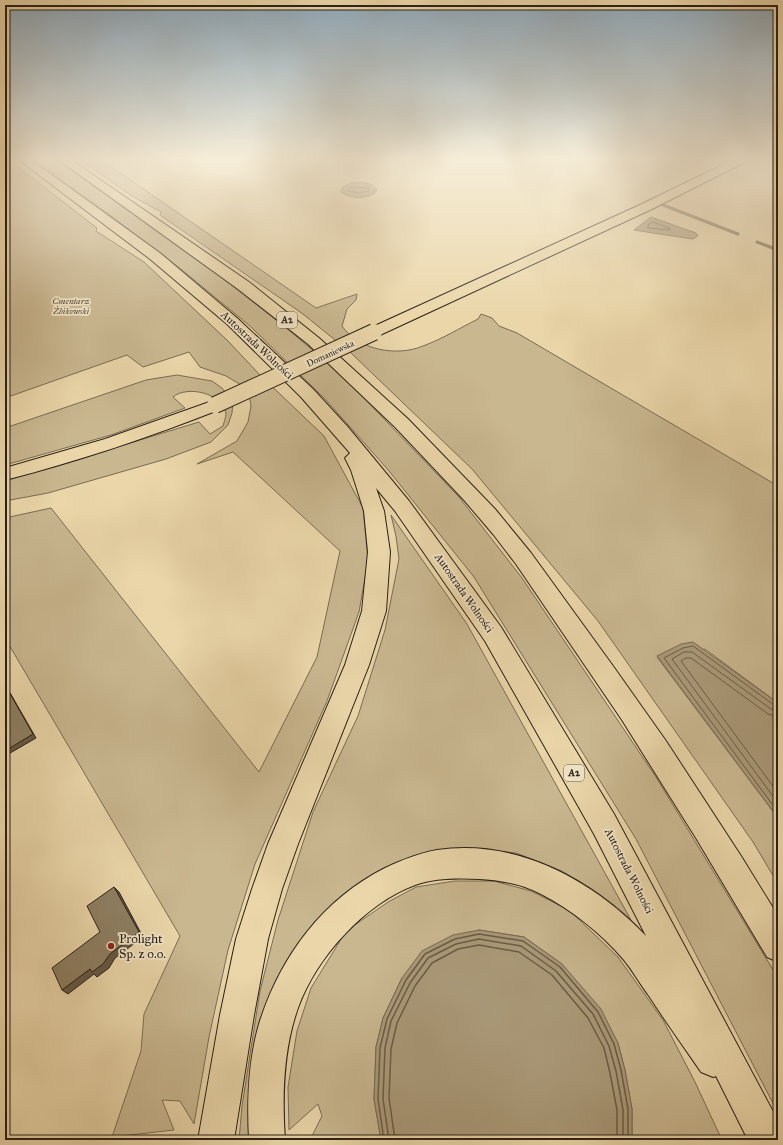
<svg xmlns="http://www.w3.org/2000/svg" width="783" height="1145" font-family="'IM FELL Great Primer',serif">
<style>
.green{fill:#c9b790;stroke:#7a6c54}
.water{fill:#a99877;stroke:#766851}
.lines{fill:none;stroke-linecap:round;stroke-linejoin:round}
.shore-far1{stroke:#6a5c47;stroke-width:1}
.shore{stroke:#6a5c47;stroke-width:1.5}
.stream{stroke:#766851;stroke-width:3}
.major-casing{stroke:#2a2017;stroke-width:2}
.highway-casing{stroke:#2a2017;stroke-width:2}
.major{fill:#ead6a9;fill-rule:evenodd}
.highway{fill:#ead6a9;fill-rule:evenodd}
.major-bridge-casing{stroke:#2a2017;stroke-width:18;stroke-linecap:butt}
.major-bridge{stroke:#ead6a9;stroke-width:16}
.shaded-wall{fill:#635945;stroke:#2a2017}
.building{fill:#8e7f63;stroke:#2a2017}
.poi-dot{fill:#8f2418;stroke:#f1e4c7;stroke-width:1.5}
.labels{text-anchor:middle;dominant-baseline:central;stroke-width:3.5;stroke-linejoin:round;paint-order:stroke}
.far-park-label{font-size:9px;font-style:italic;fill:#5a4d3b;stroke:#f1e4c7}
.far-street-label{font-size:9px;fill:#2a2017;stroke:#f1e4c7}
.shield{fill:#f1e4c7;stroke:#665b4c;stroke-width:1}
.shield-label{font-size:10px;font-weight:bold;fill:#2a2017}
.street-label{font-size:11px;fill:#2a2017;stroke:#f1e4c7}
.near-poi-label{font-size:13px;fill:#2a2017;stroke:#f1e4c7;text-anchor:start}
</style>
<rect width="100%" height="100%" fill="#ead6a9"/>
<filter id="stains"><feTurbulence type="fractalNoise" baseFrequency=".005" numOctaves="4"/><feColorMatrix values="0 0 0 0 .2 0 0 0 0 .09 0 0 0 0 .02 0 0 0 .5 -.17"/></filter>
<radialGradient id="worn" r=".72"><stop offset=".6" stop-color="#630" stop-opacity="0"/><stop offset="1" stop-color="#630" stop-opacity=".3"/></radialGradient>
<!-- green -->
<g class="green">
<polygon points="5,157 97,228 96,231 144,262 228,341 259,374 324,436 363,508 368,561 359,612 327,701 255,864 228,950 209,1037 194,1124 180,1101 162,1100 174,1130 112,1137 141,1051 144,1014 180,936 5,638 5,518 51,508 259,772 317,657 340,551 233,452 197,464 237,441 248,422 251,406 250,400 241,385 226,376 200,367 189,352 143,367 127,355 5,398"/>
<polygon points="28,157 52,157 200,261 284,326 340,373 459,497 522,578 656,777 778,978 778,1113 636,839 474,577 389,471 327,401 250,326 182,270 114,218"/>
<path d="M76 157H97L316 308 357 294 356 300 347 309 342 326C358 350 397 357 423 346 442 339 460 328 478 319L481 314 492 318 499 326 517 333 778 486V703L705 649 657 657 778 818V884L753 842 598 621 472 469 351 353 303 314 160 215 161 212 132 196Z"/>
<path d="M177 375 212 381 222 388 233 401 232 413 228 425 211 442 166 459 48 493 5 501V481L199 422 210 434 223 426C224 422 226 417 226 414 223 393 187 385 173 397L185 408 111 435 5 465V428L146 380Z"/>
<polygon points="391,515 467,624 631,920 597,893 562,871 516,853 465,848 431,851 392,864 350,892 304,935 278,988 253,1140 239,1140 242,1106 260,991 278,920 313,812 358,716 385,630 399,559 396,536"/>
<polygon points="455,881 494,881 531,891 569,910 618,957 663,1020 695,1082 722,1140 632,1140 632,1109 625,1070 618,1043 562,964 524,937 479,930 402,978 383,1018 376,1047 374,1099 381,1140 349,1140 312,1136 322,1116 318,1104 289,1130 288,1087 297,1031 311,988 346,931 388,902 416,887"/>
</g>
<!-- water -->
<g class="water">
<path d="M351 183C360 182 371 181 377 190 371 200 349 199 341 192L343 187Z"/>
<polygon points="651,217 696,233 698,236 693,239 686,238 634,230"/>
<polygon points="693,642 778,703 778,818 657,656 681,644"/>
<polygon points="479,930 524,937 562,964 601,1009 618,1043 625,1070 632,1109 632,1140 381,1140 374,1099 376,1047 383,1018 402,978 422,951 453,935"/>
</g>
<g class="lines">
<!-- shore-far1 -->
<g class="shore-far1">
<polygon points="352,187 369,188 369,191 358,193 348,191"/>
<polygon points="653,222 669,228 670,230 648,228 648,225"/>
<polyline points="778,706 774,705 693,646 683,648 664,658 778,812"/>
<polyline points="778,711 771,709 692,652 684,652 672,659 778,803"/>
<polyline points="778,717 768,714 691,658 686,658 681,661 778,793"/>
</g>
<!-- shore -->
<g class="shore">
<polyline points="384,1140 378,1099 380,1048 387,1019 406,980 425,954 455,939 479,934 523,941 560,967 598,1012 614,1044 621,1070 628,1109 628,1140"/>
<polyline points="389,1140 383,1099 385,1048 391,1021 410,983 428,958 456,944 479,939 521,946 556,971 593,1014 609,1046 616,1071 623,1110 623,1140"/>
<polyline points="395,1140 389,1098 391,1049 397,1023 415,986 432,963 458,949 479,945 519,952 552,975 588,1018 604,1048 610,1073 617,1110 617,1140"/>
</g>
<!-- stream -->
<g class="stream">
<polyline points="663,205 738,234"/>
<polyline points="757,242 778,250"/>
</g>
<!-- major casing -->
<g class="major-casing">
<g id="major">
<polygon points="739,157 753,157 751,159 650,210 380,335 374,337 368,335 366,332 368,329 642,204"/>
<path d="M215 400 221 401 224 405 221 409C150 437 79 461 5 480V468L105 439Z"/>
</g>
</g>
<!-- highway casing -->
<g class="highway-casing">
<g id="highway">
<path d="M15 157H27L160 253 237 318 313 389 347 426 409 501 501 627 614 814 778 1121V1140H748L716 1076 713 1077 701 1072C684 1047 666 1022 649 996 640 984 633 971 624 960 601 933 572 910 541 894 522 884 500 880 479 879 457 878 435 878 415 885 364 904 316 958 298 1008 283 1050 282 1096 285 1140H249C247 1101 248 1062 259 1024 280 957 322 900 385 868 402 860 419 853 437 850 516 838 593 880 646 936L594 834 485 641 395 511 376 488 384 511 390 552 386 611 369 665 298 844 282 889 268 939 254 1015 234 1140H198L220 1015 236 939 252 889 268 844 345 665 362 611 368 552 364 511 351 470 345 458 350 453 301 397 227 324 150 259Z"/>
<polygon points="55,157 67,157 249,282 319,338 408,419 495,509 531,553 613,666 666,741 741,856 778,916 778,962 767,957 696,838 622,720 516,564 493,534 464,500 395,427 308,344 238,289"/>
</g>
</g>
<!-- major -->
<use href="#major" class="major"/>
<!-- highway -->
<use href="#highway" class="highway"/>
<!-- major-bridge casing -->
<g class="major-bridge-casing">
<polyline id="major-bridge" points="215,405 374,332"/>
</g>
<!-- major-bridge -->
<use href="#major-bridge" class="major-bridge"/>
</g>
<!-- shaded-wall -->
<g class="shaded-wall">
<polygon points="5,684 36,738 5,756"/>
<polygon points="114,887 119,892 143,937 115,958 109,968 97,977 94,974 68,994 62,990 90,969"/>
</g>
<!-- building -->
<g class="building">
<polygon points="5,685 33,734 5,751"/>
<polygon points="114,887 139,932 110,954 103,964 92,972 90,969 62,990 52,968 100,932 87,906"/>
</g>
<!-- sky -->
<linearGradient id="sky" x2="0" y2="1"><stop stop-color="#8fa9bb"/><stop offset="0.5" stop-color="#f6edd8"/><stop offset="1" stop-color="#f6edd8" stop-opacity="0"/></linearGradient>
<rect width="783" height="317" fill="url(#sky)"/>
<!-- markers -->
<circle class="poi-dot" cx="111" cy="946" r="4"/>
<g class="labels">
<!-- far-park labels -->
<g class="far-park-label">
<text x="71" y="300">Cmentarz<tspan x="71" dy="10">Żbikowski</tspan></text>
</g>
<!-- far-street labels -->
<g class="far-street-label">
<text transform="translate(330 353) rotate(-25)">Domaniewska</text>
</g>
<!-- shield labels -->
<g class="shield">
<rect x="277" y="312" width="20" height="16" rx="3"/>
<rect x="564" y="765" width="20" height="16" rx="3"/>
</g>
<g class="shield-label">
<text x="287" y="320">A2</text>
<text x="574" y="773">A2</text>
</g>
<!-- street labels -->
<g class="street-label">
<text transform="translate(257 345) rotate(43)">Autostrada Wolności</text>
<text transform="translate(464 593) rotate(55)">Autostrada Wolności</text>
<text transform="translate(629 871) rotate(63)">Autostrada Wolności</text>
</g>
<!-- near-poi labels -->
<g class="near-poi-label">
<text x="119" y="939">Prolight<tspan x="119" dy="15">Sp. z o.o.</tspan></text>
</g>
</g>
<!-- margin -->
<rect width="783" height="1145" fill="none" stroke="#ead6a9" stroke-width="20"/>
<rect x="6" y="6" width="771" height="1133" fill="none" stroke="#2a2017" stroke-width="2"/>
<rect x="10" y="10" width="763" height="1125" fill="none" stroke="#2a2017"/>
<rect width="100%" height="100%" filter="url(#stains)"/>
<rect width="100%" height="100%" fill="url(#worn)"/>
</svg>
